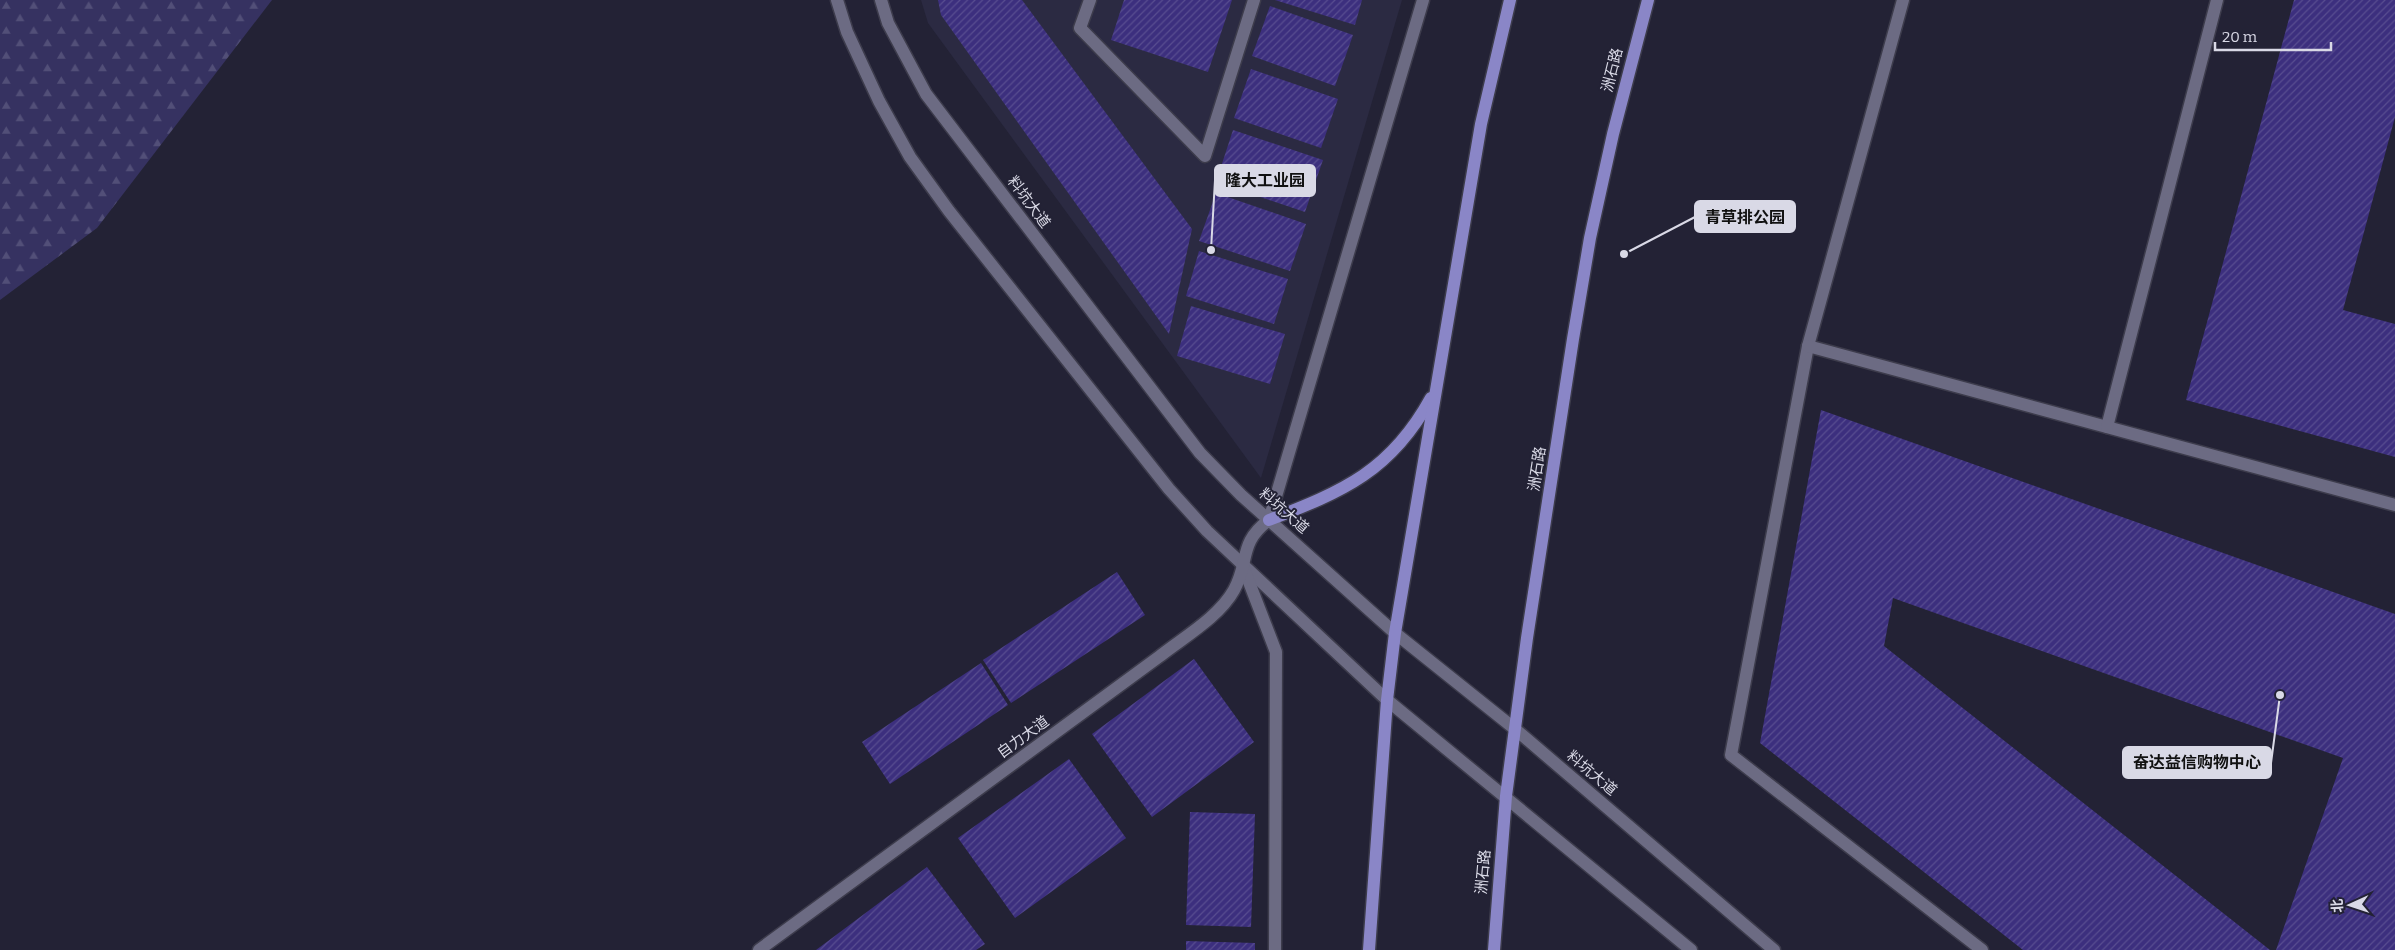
<svg xmlns="http://www.w3.org/2000/svg" width="2395" height="950" font-family="Bitter,'Noto Sans SC',serif">
<style>
.built{fill:#2b2a42}
.forest{fill:url(#forest-firs)}
.building{fill:url(#building-hatch)}
.lines{fill:none;stroke-linecap:round;stroke-linejoin:round}
.minor-casing{stroke:#3d3c4c;stroke-width:15}
.major-casing{stroke:#3d3c4c;stroke-width:15}
.minor{stroke:#6c6b83;stroke-width:12}
.major{stroke:#8a86c7;stroke-width:12}
.labels{text-anchor:middle;dominant-baseline:central;stroke-width:4;stroke-linejoin:round;paint-order:stroke}
.street-label{font-size:15px;fill:#d9d9e6;stroke:#232235}
.leader{fill:none;stroke:#d9d9e6;stroke-width:2}
.callout-dot{fill:#d9d9e6;stroke:#232235;stroke-width:2}
.callout{fill:#d9d9e6;stroke:#d9d9e6;stroke-width:2}
.callout-label{font-size:16px;text-anchor:middle;font-weight:bold;fill:#111}
</style>
<defs>
<pattern id="forest-firs" width="22" height="20" patternUnits="userSpaceOnUse" patternTransform="scale(1.25)"><rect width="22" height="20" fill="#363261"/><path d="M5 1l3.5 6h-7zM16 11l3.5 6h-7z" fill="#524f78"/></pattern>
<pattern id="building-hatch" width="6" height="6" patternUnits="userSpaceOnUse" patternTransform="scale(1.25)"><rect width="6" height="6" fill="#3c2f7e"/><path d="M-1 1l2-2M0 6l6-6M5 7l2-2" fill="none" stroke="#584d90"/></pattern>
</defs>
<rect width="100%" height="100%" fill="#232235"/>
<!-- built -->
<polygon class="built" points="921,0 1402,0 1261,478 928,23"/>
<!-- forest -->
<polygon class="forest" points="0,0 272,0 97,228 0,300"/>
<!-- building -->
<g class="building">
<polygon points="938,0 1022,0 1192,229 1169,334 941,15"/>
<polygon points="1124,0 1232,0 1208,72 1111,40"/>
<polygon points="1275,0 1362,0 1355,25"/>
<polygon points="2294,0 2395,0 2395,117 2343,310 2395,324 2395,457 2186,400"/>
<polygon points="1270,6 1353,35 1335,86 1252,56"/>
<polygon points="1251,69 1338,99 1321,148 1234,118"/>
<polygon points="1233,130 1323,160 1305,212 1216,182"/>
<polygon points="1216,193 1306,224 1290,271 1199,241"/>
<polygon points="1199,251 1288,279 1274,324 1186,296"/>
<polygon points="1191,306 1285,334 1270,384 1177,356"/>
<polygon points="1821,410 2395,614 2395,950 2276,950 2343,758 1893,598 1884,646 2270,950 2023,950 1760,743"/>
<polygon points="1117,572 1145,615 1011,703 983,660"/>
<polygon points="1194,659 1254,742 1152,817 1092,734"/>
<polygon points="981,663 1008,705 890,784 862,742"/>
<polygon points="1069,759 1126,838 1015,918 958,838"/>
<polygon points="1190,812 1255,814 1251,927 1186,925"/>
<polygon points="927,867 985,944 976,950 816,950"/>
<polygon points="1186,941 1255,943 1255,950 1186,950"/>
</g>
<g class="lines">
<!-- minor casing -->
<g class="minor-casing">
<g id="minor">
<polyline points="837,0 847,32 879,101 910,157 949,211 1169,489 1207,531 1387,700 1691,950"/>
<polyline points="881,0 888,23 926,94 1200,453 1241,495 1395,633 1515,729 1774,950"/>
<polyline points="1090,0 1080,28 1205,156 1254,0"/>
<polyline points="1903,0 1808,346 1731,755 1982,950"/>
<polyline points="1808,346 2395,505"/>
<polyline points="2107,427 2217,0"/>
<polyline points="1244,569 1276,652 1275,950"/>
<path d="M759 950 1160 656C1184 637 1219 617 1234 590 1250 561 1238 543 1269 520L1423 0"/>
</g>
</g>
<!-- major casing -->
<g class="major-casing">
<g id="major">
<path d="M1269 520C1344 491 1391 471 1431 398"/>
<polyline points="1369,950 1387,700 1395,633 1481,124 1510,0"/>
<polyline points="1494,950 1506,796 1527,638 1573,339 1590,238 1613,134 1648,0"/>
</g>
</g>
<!-- minor -->
<use href="#minor" class="minor"/>
<!-- major -->
<use href="#major" class="major"/>
</g>
<g class="labels">
<!-- street labels -->
<g class="street-label">
<text transform="translate(1612 70) rotate(-76)">洲石路</text>
<text transform="translate(1029 202) rotate(53)">料坑大道</text>
<text transform="translate(1537 469) rotate(-81)">洲石路</text>
<text transform="translate(1284 511) rotate(41)">料坑大道</text>
<text transform="translate(1023 737) rotate(-36)">自力大道</text>
<text transform="translate(1592 773) rotate(40)">料坑大道</text>
<text transform="translate(1483 872) rotate(-85)">洲石路</text>
</g>
</g>
<!-- callouts -->
<path class="leader" d="M1211 250L1215 180M1624 254L1695 217M2280 695L2271 763"/>
<g class="callout-dot">
<circle cx="1211" cy="250" r="5"/>
<circle cx="1624" cy="254" r="5"/>
<circle cx="2280" cy="695" r="5"/>
</g>
<g class="callout">
<rect x="1215" y="165" width="100" height="31" rx="5"/>
<rect x="1695" y="201" width="100" height="31" rx="5"/>
<rect x="2123" y="747" width="148" height="31" rx="5"/>
</g>
<g class="callout-label">
<text x="1265" y="186">隆大工业园</text>
<text x="1745" y="223">青草排公园</text>
<text x="2197" y="768">奋达益信购物中心</text>
</g>
<!-- north arrow -->
<g transform="translate(2350 905) rotate(267)" stroke="#232235" stroke-width="4" paint-order="stroke">
<path d="M0-4L9 19L0 12L-9 19Z" fill="#d9d9e6"/>
<text y="-8" font-size="14" font-weight="bold" text-anchor="middle" fill="#d9d9e6">北</text>
</g>
<!-- scale -->
<path d="M2215 42v8h116v-8" fill="none" stroke="#d9d9e6" stroke-width="2.5"/>
<text x="2222" y="42" font-size="15" fill="#d9d9e6" stroke="#232235" stroke-width="4" paint-order="stroke">20 m</text>
</svg>
